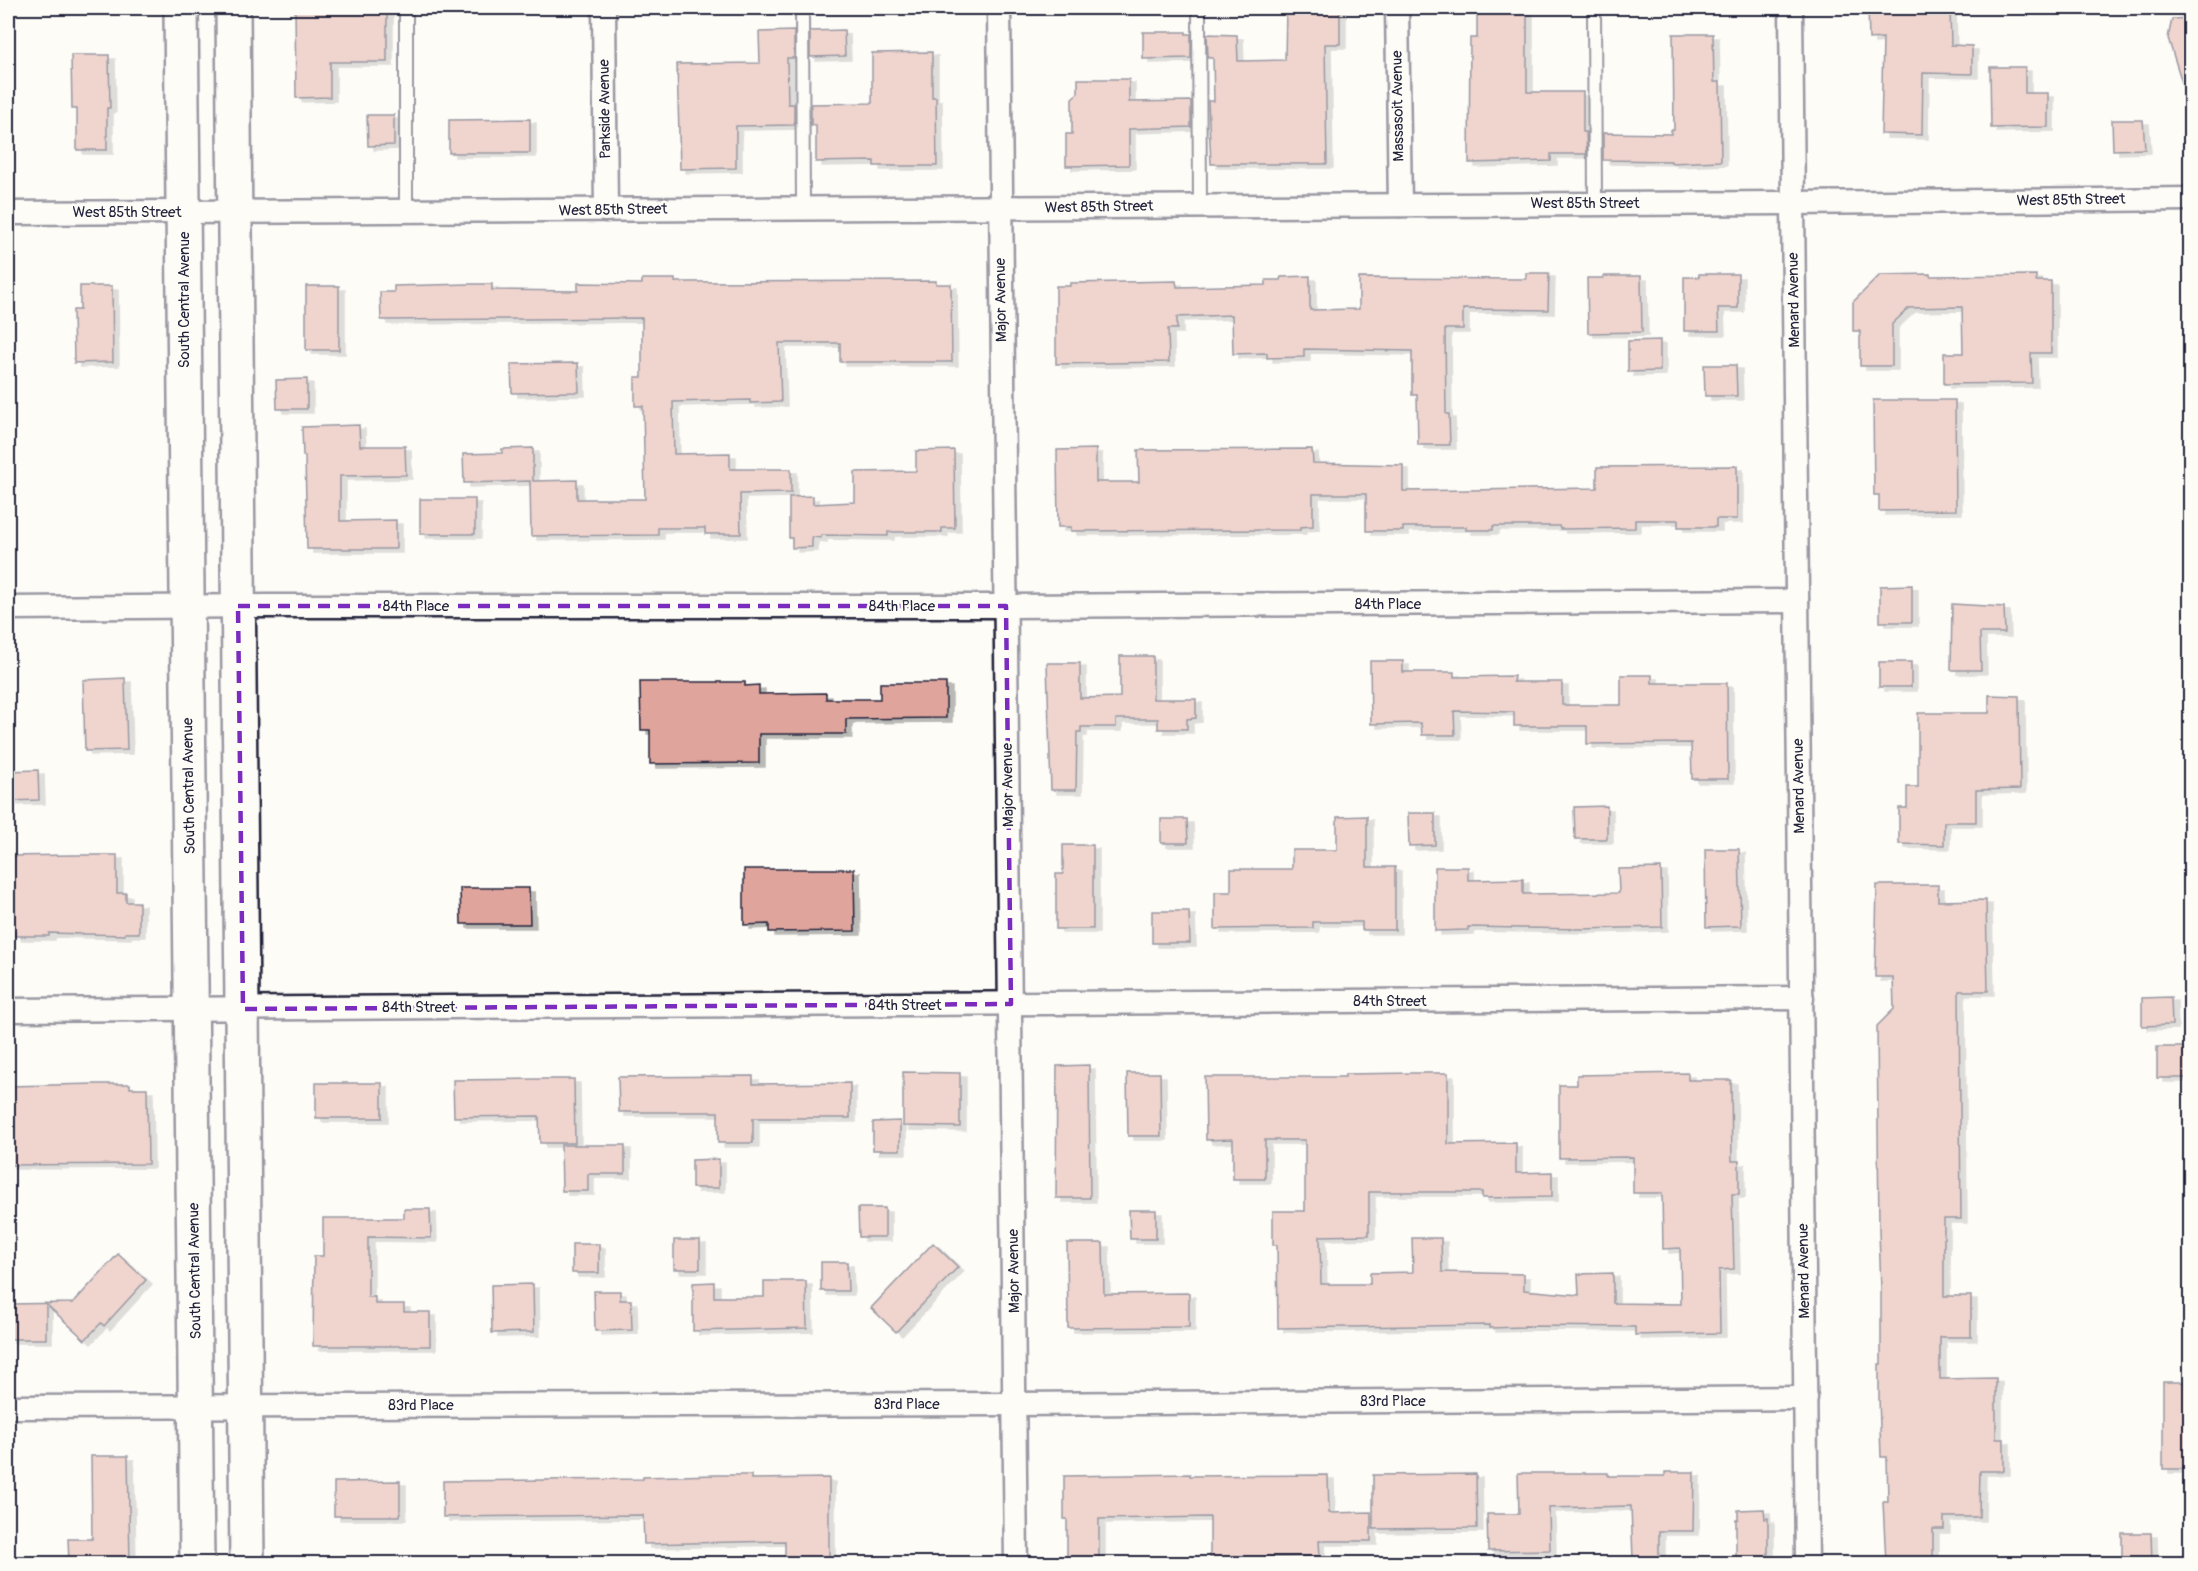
<svg xmlns="http://www.w3.org/2000/svg" width="2198" height="1571" font-family="Pangolin,sans-serif">
<style>
.building{fill:#dfa59c;stroke:#22223b;stroke-width:1.5;filter:url(#shadow)}
.lines{fill:none;stroke-linecap:round;stroke-linejoin:round}
.lane-casing{stroke:#22223b;stroke-width:16}
.street-casing{stroke:#22223b;stroke-width:27}
.secondary-casing{stroke:#22223b;stroke-width:38}
.lane{stroke:#fdfcf7;stroke-width:12}
.street{stroke:#fdfcf7;stroke-width:22}
.secondary{stroke:#fdfcf7;stroke-width:33}
.marked{fill:none;stroke:#7b2cbf;stroke-width:4.5;stroke-dasharray:12 8;stroke-linejoin:round}
.labels{text-anchor:middle;dominant-baseline:central;stroke-width:5;stroke-linejoin:round;paint-order:stroke}
.street-label{font-size:15px;fill:#22223b;stroke:#fdfcf7}
</style>
<defs>
<filter id="shadow"><feDropShadow dx="6" dy="4" stdDeviation="0" flood-color="#0004"/></filter>
</defs>
<rect width="100%" height="100%" fill="#fdfcf7"/>
<filter id="ink" filterUnits="userSpaceOnUse"><feTurbulence type="fractalNoise" baseFrequency=".0167" numOctaves="2"/><feDisplacementMap in="SourceGraphic" scale="12" xChannelSelector="R" yChannelSelector="G"/><feConvolveMatrix kernelMatrix="1 2 1 2 8 2 1 2 1" color-interpolation-filters="sRGB"/></filter>
<g filter="url(#ink)">
<!-- building -->
<g class="building">
<polygon points="295,8 387,8 387,62 330,62 330,97 296,98"/>
<polygon points="1286,8 1340,8 1340,44 1325,44 1327,164 1211,164 1208,101 1214,101 1213,58 1208,58 1207,34 1237,35 1238,61 1285,60"/>
<polygon points="1477,8 1527,8 1527,92 1583,92 1583,132 1586,132 1587,159 1586,154 1551,154 1551,161 1469,163 1470,38 1477,38"/>
<polygon points="1868,8 1950,8 1951,45 1972,46 1972,74 1923,73 1922,135 1881,134 1883,38 1869,39"/>
<polygon points="2190,18 2190,94 2186,95 2168,38 2172,19"/>
<polygon points="844,30 845,56 810,57 810,31"/>
<polygon points="794,31 794,58 787,58 788,104 794,104 794,125 736,126 736,168 680,169 677,64 760,63 759,32"/>
<polygon points="1143,32 1186,32 1186,34 1191,34 1191,58 1143,59"/>
<polygon points="1673,34 1713,34 1714,82 1720,82 1721,161 1671,163 1671,161 1603,160 1603,133 1671,134 1671,130 1674,130"/>
<polygon points="932,52 932,97 936,97 937,166 874,166 874,161 816,162 816,125 811,125 811,104 872,103 872,53"/>
<polygon points="71,55 109,55 110,108 107,108 107,150 77,150 77,109 72,109"/>
<polygon points="1990,67 2025,67 2025,93 2048,93 2048,127 1991,128"/>
<polygon points="1078,79 1129,79 1129,102 1191,101 1191,127 1129,129 1129,165 1066,166 1066,134 1072,134 1072,98 1078,93"/>
<polygon points="367,115 394,115 394,145 368,146"/>
<polygon points="530,119 530,153 449,153 449,120"/>
<polygon points="2112,120 2143,120 2145,149 2113,150"/>
<polygon points="1526,273 1549,273 1548,310 1463,309 1463,329 1445,329 1446,414 1449,414 1450,445 1418,445 1417,395 1412,395 1412,351 1304,349 1304,357 1267,358 1267,353 1233,354 1232,315 1177,317 1177,329 1168,329 1169,362 1056,364 1056,286 1070,286 1070,283 1176,281 1177,287 1266,285 1266,280 1280,280 1281,277 1310,276 1310,310 1359,309 1359,278 1526,279"/>
<polygon points="1699,274 1738,274 1738,308 1718,308 1719,331 1684,331 1684,277 1699,277"/>
<polygon points="1930,274 1930,276 2036,275 2036,281 2051,281 2051,353 2031,353 2032,383 1944,384 1944,353 1963,353 1962,307 1909,308 1892,324 1892,366 1860,366 1860,331 1853,331 1853,302 1880,275"/>
<polygon points="1603,276 1641,276 1642,332 1588,333 1587,278 1603,278"/>
<polygon points="642,279 675,279 675,282 936,281 936,284 951,284 952,362 840,362 840,343 779,343 781,402 750,403 750,400 673,402 674,454 730,453 730,469 791,469 791,493 740,494 741,534 705,534 705,528 658,528 658,535 531,536 530,481 464,483 463,454 502,453 502,449 533,448 533,481 577,480 577,499 645,499 643,406 635,406 635,377 642,377 642,318 381,320 380,292 394,292 394,286 469,284 492,284 492,290 578,291 578,283 642,284"/>
<polygon points="80,286 112,286 113,362 74,363 73,310 80,310"/>
<rect x="306" y="286" width="33" height="64"/>
<polygon points="1660,340 1660,371 1628,372 1628,341"/>
<polygon points="578,363 579,392 512,393 511,364"/>
<polygon points="1704,365 1736,365 1737,396 1705,396"/>
<polygon points="307,379 307,409 277,409 276,380"/>
<polygon points="1873,400 1955,400 1956,510 1879,511 1879,495 1874,495"/>
<polygon points="359,425 360,446 405,446 406,475 340,476 340,521 396,520 396,549 307,549 305,456 303,456 302,427"/>
<polygon points="1096,449 1096,482 1139,482 1138,450 1312,449 1313,463 1403,465 1403,491 1597,488 1597,467 1737,466 1737,519 1716,519 1716,527 1678,527 1678,520 1635,520 1635,528 1560,529 1559,526 1493,526 1493,530 1466,530 1466,527 1403,527 1403,531 1366,531 1366,494 1313,494 1313,526 1300,527 1300,530 1071,531 1071,527 1058,527 1057,450"/>
<polygon points="954,450 955,528 942,528 942,532 888,532 888,536 821,535 821,538 812,537 812,547 792,548 792,538 789,538 789,497 813,496 813,504 855,502 855,472 916,471 916,451"/>
<rect x="420" y="499" width="55" height="35"/>
<polygon points="1912,585 1912,622 1880,622 1880,586"/>
<polygon points="1952,604 2004,607 2005,633 1980,633 1981,670 1951,670"/>
<polygon points="1120,656 1153,656 1153,699 1196,699 1196,718 1187,719 1187,729 1158,729 1158,719 1116,719 1116,727 1081,727 1081,732 1077,732 1076,790 1051,790 1047,663 1080,663 1080,698 1120,697"/>
<polygon points="1370,661 1403,661 1403,672 1454,672 1454,677 1514,676 1513,682 1562,682 1562,705 1621,705 1621,675 1652,675 1652,683 1727,683 1728,779 1692,779 1691,743 1587,744 1587,726 1514,726 1514,712 1454,711 1455,735 1422,735 1421,723 1371,724"/>
<rect x="1879" y="662" width="32" height="25"/>
<polygon points="125,678 127,750 85,751 83,680"/>
<polygon points="640,682 745,682 745,686 759,685 759,694 826,693 826,699 880,699 880,683 946,683 946,718 846,719 846,734 759,734 759,763 650,764 650,730 641,730"/>
<polygon points="1989,695 2019,696 2020,789 1976,790 1976,822 1944,822 1944,845 1899,844 1899,808 1907,808 1907,787 1918,787 1918,713 1989,713"/>
<polygon points="38,770 39,800 8,801 8,771"/>
<polygon points="1607,806 1607,839 1575,839 1574,807"/>
<polygon points="1408,813 1435,813 1435,845 1409,846"/>
<polygon points="1367,816 1367,867 1395,867 1395,930 1362,930 1362,922 1313,922 1313,928 1215,929 1215,892 1231,892 1231,869 1292,869 1292,850 1337,850 1337,817"/>
<polygon points="1161,819 1187,819 1188,843 1161,843"/>
<polygon points="1063,845 1093,845 1093,929 1056,929 1056,874 1063,874"/>
<polygon points="1705,849 1739,849 1741,926 1706,927"/>
<polygon points="74,855 117,855 117,893 126,893 126,902 139,902 139,933 125,933 125,935 49,933 49,936 15,936 15,932 8,932 8,856"/>
<polygon points="1435,867 1468,867 1468,880 1523,879 1523,894 1619,893 1618,869 1661,868 1662,927 1581,929 1468,927 1468,930 1435,931"/>
<polygon points="744,869 854,869 855,931 769,932 769,924 744,925"/>
<polygon points="1877,885 1938,885 1938,901 1986,900 1988,991 1959,991 1961,1219 1944,1219 1944,1296 1971,1296 1971,1337 1940,1337 1940,1379 1996,1378 1996,1439 2004,1439 2004,1471 1980,1471 1979,1517 1944,1517 1944,1529 1933,1529 1933,1563 1886,1563 1883,1502 1888,1502 1887,1457 1881,1457 1879,1397 1879,1364 1881,1364 1881,1290 1879,1232 1877,1026 1894,1009 1893,977 1875,977"/>
<polygon points="460,888 529,888 530,924 461,924"/>
<polygon points="1152,911 1189,911 1190,943 1152,943"/>
<polygon points="2171,997 2172,1025 2142,1026 2142,998"/>
<rect x="2157" y="1047" width="30" height="31"/>
<polygon points="1089,1065 1090,1198 1056,1198 1057,1066"/>
<polygon points="903,1072 960,1073 960,1127 903,1126"/>
<polygon points="1127,1073 1160,1073 1161,1136 1128,1136"/>
<polygon points="1415,1073 1448,1073 1448,1144 1516,1143 1516,1173 1552,1172 1552,1197 1482,1198 1482,1192 1369,1192 1369,1235 1320,1236 1321,1284 1370,1284 1370,1273 1413,1272 1412,1238 1441,1238 1442,1272 1524,1274 1524,1290 1579,1295 1578,1274 1613,1273 1613,1303 1681,1304 1680,1248 1663,1249 1662,1193 1633,1193 1633,1157 1559,1158 1559,1085 1577,1085 1577,1075 1688,1073 1688,1080 1731,1080 1732,1161 1739,1161 1739,1194 1732,1194 1734,1269 1719,1270 1720,1333 1635,1335 1635,1327 1524,1326 1524,1327 1490,1328 1490,1325 1278,1328 1277,1245 1273,1245 1273,1211 1305,1211 1305,1140 1265,1140 1265,1179 1233,1179 1233,1139 1206,1140 1205,1077 1345,1077 1345,1074"/>
<polygon points="753,1076 753,1084 850,1083 850,1118 753,1118 753,1143 718,1143 718,1112 619,1112 618,1077"/>
<polygon points="539,1079 574,1079 575,1143 540,1143 539,1116 454,1117 453,1080"/>
<rect x="316" y="1083" width="66" height="35"/>
<polygon points="96,1084 130,1084 130,1088 147,1088 148,1164 8,1165 8,1086"/>
<polygon points="900,1121 900,1150 873,1150 873,1122"/>
<polygon points="561,1145 625,1145 625,1174 588,1174 588,1191 562,1191"/>
<polygon points="719,1159 719,1188 692,1188 692,1160"/>
<polygon points="858,1208 885,1208 885,1237 859,1237"/>
<polygon points="404,1209 430,1209 431,1238 368,1237 368,1297 375,1297 375,1304 404,1304 404,1312 430,1312 430,1346 313,1346 314,1256 323,1256 323,1218 404,1218"/>
<polygon points="1129,1210 1156,1210 1156,1239 1130,1239"/>
<rect x="674" y="1240" width="26" height="29"/>
<polygon points="933,1243 958,1267 896,1332 871,1308"/>
<polygon points="1067,1243 1103,1243 1104,1294 1189,1293 1189,1327 1068,1328"/>
<rect x="572" y="1244" width="27" height="29"/>
<polygon points="118,1254 146,1280 104,1326 101,1323 85,1340 46,1304 46,1339 8,1339 8,1304 73,1303"/>
<polygon points="821,1262 847,1262 848,1291 821,1291"/>
<polygon points="764,1281 806,1281 807,1328 693,1331 693,1283 714,1282 714,1297 764,1297"/>
<polygon points="533,1284 534,1332 492,1333 491,1285"/>
<polygon points="594,1291 620,1291 620,1300 631,1300 632,1330 595,1331"/>
<rect x="2163" y="1382" width="27" height="87"/>
<polygon points="91,1456 128,1456 130,1563 69,1563 68,1539 92,1539"/>
<polygon points="1665,1472 1694,1472 1693,1531 1659,1531 1659,1559 1633,1559 1631,1506 1549,1508 1550,1550 1488,1551 1487,1514 1519,1514 1518,1473 1608,1473 1608,1476 1665,1476"/>
<polygon points="1190,1474 1190,1476 1328,1475 1329,1513 1371,1512 1371,1541 1319,1541 1320,1556 1210,1558 1210,1517 1099,1519 1099,1563 1067,1563 1067,1519 1064,1519 1064,1476"/>
<polygon points="1476,1474 1477,1528 1373,1529 1373,1475"/>
<polygon points="716,1475 751,1475 751,1479 829,1478 829,1561 785,1561 785,1541 644,1544 643,1515 443,1517 443,1481 643,1479 643,1477"/>
<polygon points="400,1481 400,1516 334,1516 334,1482"/>
<polygon points="1764,1509 1765,1519 1768,1518 1768,1563 1736,1563 1736,1519 1738,1519 1738,1510"/>
<polygon points="2122,1533 2151,1533 2152,1563 2122,1563"/>
</g>
<g class="lines">
<!-- lane casing -->
<g class="lane-casing">
<g id="lane">
<polyline points="406,8 406,211"/>
<polyline points="802,8 803,208"/>
<polyline points="1199,8 1200,206"/>
<polyline points="1594,8 1595,203"/>
</g>
</g>
<!-- street casing -->
<g class="street-casing">
<g id="street">
<polyline points="604,8 606,210"/>
<polyline points="999,8 1016,1564"/>
<polyline points="1397,8 1400,205"/>
<polyline points="1791,8 1807,1564"/>
<polyline points="8,213 1793,203 2190,199"/>
<polyline points="8,608 265,606 1006,606 1797,601"/>
<polyline points="8,1010 1802,998"/>
<polyline points="8,1407 1015,1404 1806,1398"/>
</g>
</g>
<!-- secondary casing -->
<g class="secondary-casing">
<g id="secondary">
<polyline points="181,8 197,1564"/>
<polyline points="233,8 247,1564"/>
</g>
</g>
<!-- lane -->
<use href="#lane" class="lane"/>
<!-- street -->
<use href="#street" class="street"/>
<!-- secondary -->
<use href="#secondary" class="secondary"/>
</g>
</g>
<!-- marked area -->
<path d="M0 0H2198V1571H0ZM238 606H1006L1011 1004 243 1009Z" fill="#fdfcf7" fill-opacity=".55" fill-rule="evenodd"/>
<path class="marked" d="M238 606H1006L1011 1004 243 1009Z"/>
<g class="labels">
<!-- street labels -->
<g class="street-label">
<text transform="translate(1398 106) rotate(-91)">Massasoit Avenue</text>
<text transform="translate(605 109) rotate(-91)">Parkside Avenue</text>
<text transform="translate(2071 200) rotate(-1)">West 85th Street</text>
<text x="1585" y="203">West 85th Street</text>
<text transform="translate(1099 207) rotate(-1)">West 85th Street</text>
<text transform="translate(613 210) rotate(-1)">West 85th Street</text>
<text x="127" y="212">West 85th Street</text>
<text transform="translate(184 300) rotate(-90)">South Central Avenue</text>
<text transform="translate(1001 300) rotate(-91)">Major Avenue</text>
<text transform="translate(1794 300) rotate(-91)">Menard Avenue</text>
<text x="1388" y="604">84th Place</text>
<text x="416" y="606">84th Place</text>
<text x="902" y="606">84th Place</text>
<text transform="translate(1008 785) rotate(-91)">Major Avenue</text>
<text transform="translate(189 786) rotate(-91)">South Central Avenue</text>
<text transform="translate(1799 786) rotate(-91)">Menard Avenue</text>
<text x="1390" y="1001">84th Street</text>
<text x="905" y="1005">84th Street</text>
<text x="419" y="1007">84th Street</text>
<text transform="translate(195 1271) rotate(-91)">South Central Avenue</text>
<text transform="translate(1014 1271) rotate(-91)">Major Avenue</text>
<text transform="translate(1804 1271) rotate(-91)">Menard Avenue</text>
<text x="1393" y="1401">83rd Place</text>
<text x="907" y="1404">83rd Place</text>
<text x="421" y="1405">83rd Place</text>
</g>
</g>
<!-- margin -->
<rect width="2198" height="1571" fill="none" stroke="#fdfcf7" stroke-width="30"/>
<rect x="15" y="15" width="2168" height="1541" fill="none" stroke="#22223b" stroke-width="2" filter="url(#ink)"/>
</svg>
